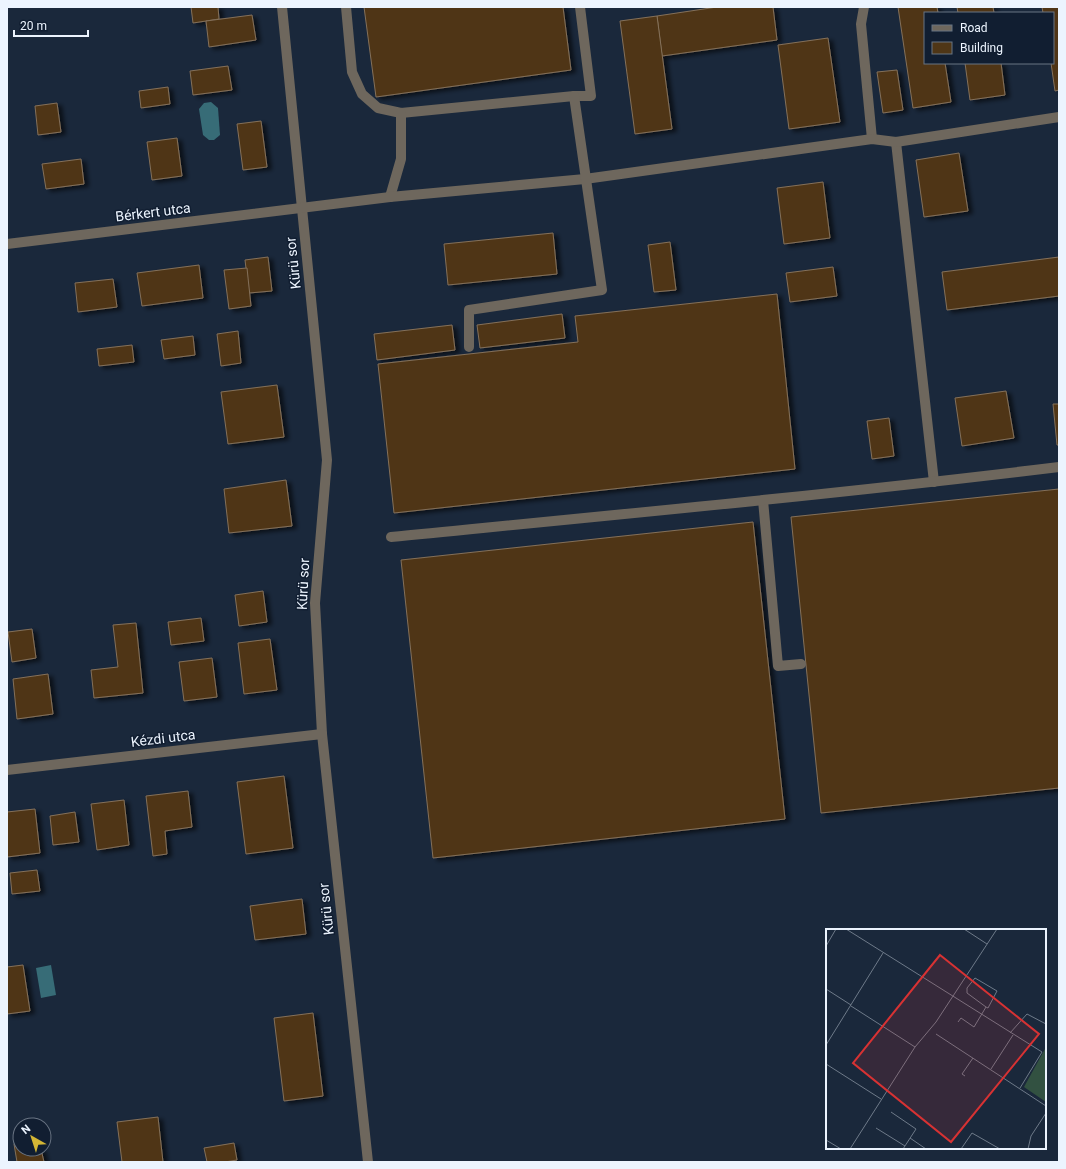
<svg xmlns="http://www.w3.org/2000/svg" width="1066" height="1169" font-family="Roboto,sans-serif">
<style>
.water{fill:#376c77}
.building{fill:#4f3616;stroke:#84705a;filter:url(#shadow)}
.lines{fill:none;stroke-linecap:round;stroke-linejoin:round}
.minor{stroke:#6e675d;stroke-width:10}
.labels{text-anchor:middle;dominant-baseline:central;stroke-width:3;stroke-linejoin:round;paint-order:stroke}
.street-label{font-size:14px;fill:#ecf4fe;stroke:#111e31}
.inset-road{fill:none;stroke:#6e7a89;stroke-width:1}
.view{fill:#d73233;fill-opacity:0.15;stroke:#d73233;stroke-width:2}
.inset-edge{fill:none;stroke:#ecf4fe;stroke-width:2}
</style>
<defs>
<filter id="shadow"><feDropShadow dx="4.5" dy="2.5" stdDeviation="2" flood-color="#0009"/></filter>
</defs>
<rect width="100%" height="100%" fill="#1a283b"/>
<!-- water -->
<g class="water">
<polygon points="211,102 218,108 220,135 214,140 209,140 203,135 199,109 204,103"/>
<polygon points="51,965 56,995 41,998 36,968"/>
</g>
<!-- building -->
<g class="building">
<polygon points="191,7 218,7 219,19 193,23"/>
<polygon points="364,7 563,7 571,70 376,97"/>
<polygon points="717,7 773,7 777,40 662,56 657,16"/>
<polygon points="898,7 937,7 938,13 925,13 925,63 945,63 951,102 913,108"/>
<polygon points="957,7 993,7 994,13 958,13"/>
<polygon points="1042,7 1059,7 1059,90 1055,91 1051,63 1053,63 1053,13 1043,13"/>
<polygon points="252,15 256,40 209,47 206,21"/>
<polygon points="657,16 672,129 635,134 620,21"/>
<polygon points="828,38 840,122 789,129 778,45"/>
<polygon points="965,63 1001,63 1005,95 970,100"/>
<polygon points="228,66 232,90 193,95 190,71"/>
<polygon points="897,70 903,110 883,113 877,72"/>
<polygon points="168,87 170,104 141,108 139,91"/>
<polygon points="57,103 61,132 38,135 35,106"/>
<polygon points="261,121 267,167 243,170 237,124"/>
<polygon points="177,138 182,176 152,180 147,142"/>
<polygon points="959,153 968,211 924,217 916,160"/>
<polygon points="81,159 84,184 46,189 42,164"/>
<polygon points="823,182 830,238 784,244 777,188"/>
<polygon points="553,233 557,274 448,285 444,244"/>
<polygon points="670,242 676,290 654,292 648,245"/>
<polygon points="268,257 272,291 249,293 245,260"/>
<polygon points="1059,257 1059,296 947,310 942,272"/>
<polygon points="199,265 203,298 142,306 137,273"/>
<polygon points="833,267 837,296 790,302 786,273"/>
<polygon points="247,268 251,306 229,309 224,270"/>
<polygon points="113,279 117,307 78,312 75,283"/>
<polygon points="777,294 795,469 394,513 378,364 578,342 575,316"/>
<polygon points="562,314 565,338 480,348 477,325"/>
<polygon points="452,325 455,350 377,360 374,334"/>
<polygon points="238,331 241,363 221,366 217,334"/>
<polygon points="193,336 195,355 164,359 161,340"/>
<polygon points="132,345 134,362 99,366 97,349"/>
<polygon points="277,385 284,437 228,444 221,392"/>
<polygon points="1006,391 1014,438 962,446 955,398"/>
<polygon points="1053,404 1059,404 1059,445 1057,445"/>
<polygon points="889,418 894,456 872,459 867,421"/>
<polygon points="286,480 292,526 229,533 224,489"/>
<polygon points="1059,489 1059,788 821,813 791,517"/>
<polygon points="753,522 785,819 433,858 401,560"/>
<polygon points="263,591 267,622 239,626 235,595"/>
<polygon points="201,618 204,641 171,645 168,622"/>
<polygon points="136,623 143,693 94,698 91,670 118,667 113,625"/>
<polygon points="32,629 36,658 12,662 8,632"/>
<polygon points="270,639 277,690 244,694 238,643"/>
<polygon points="212,658 217,697 184,701 179,662"/>
<polygon points="48,674 53,714 17,719 13,679"/>
<polygon points="284,776 293,848 246,854 237,782"/>
<polygon points="188,791 192,827 165,831 167,854 153,856 146,796"/>
<polygon points="124,800 129,845 97,850 91,804"/>
<polygon points="35,809 40,853 7,857 7,812"/>
<polygon points="75,812 79,842 53,845 50,816"/>
<polygon points="37,870 40,891 12,894 10,873"/>
<polygon points="302,899 306,934 255,940 250,906"/>
<polygon points="23,965 30,1011 7,1014 7,967"/>
<polygon points="313,1013 323,1096 284,1101 274,1018"/>
<polygon points="158,1117 163,1162 122,1162 117,1122"/>
<polygon points="20,1143 20,1149 41,1149 44,1162 17,1162 14,1144"/>
<polygon points="234,1143 237,1160 225,1162 207,1162 204,1148"/>
</g>
<g class="lines">
<!-- minor -->
<g class="minor">
<polyline points="282,7 327,460 315,603 322,734 368,1162"/>
<polyline points="346,7 352,72 362,94 378,108 401,113 574,96 591,96 580,7"/>
<polyline points="864,7 861,24 872,139"/>
<polyline points="896,142 934,482"/>
<polyline points="390,197 401,159 401,113"/>
<polyline points="7,244 390,197 585,179 872,139 896,142 1059,117"/>
<polyline points="469,347 469,310 602,290 574,96"/>
<polyline points="763,500 778,666 801,664"/>
<path d="M391 537C614 515 837 494 1059 467"/>
<polyline points="7,770 322,734"/>
</g>
</g>
<g class="labels">
<!-- street labels -->
<g class="street-label">
<text transform="translate(153 212) rotate(-7)">Bérkert utca</text>
<text transform="translate(293 263) rotate(-96)">Kürü sor</text>
<text transform="translate(303 584) rotate(-87)">Kürü sor</text>
<text transform="translate(163 738) rotate(-7)">Kézdi utca</text>
<text transform="translate(326 909) rotate(-96)">Kürü sor</text>
</g>
</g>
<!-- overview -->
<g transform="translate(826 929)">
<rect width="220" height="220" fill="#1a283b"/>
<path d="M220 118V173L198 158Z" fill="#325141"/>
<path class="inset-road" d="M20 0 216 123 194 159M138 0 161 15M0 17 10 0M0 60 25 76M25 77 89 118M132 93 135 89 148 98 160 78 141 64V59L149 49 171 62 162 79 160 78M184 104 201 85 220 95M110 105 220 177M0 116 57 24M0 135 55 170M165 140 187 106M139 147 136 145 147 129M65 183 90 200 77 220M50 199 79 217M84 209 100 220M0 211 15 220M24 220 89 118 110 93 171 0M135 220 146 204 174 220M202 220 205 207 220 184"/>
<path class="view" d="M114 26 213 105 125 213 27 134Z"/>
<rect width="220" height="220" class="inset-edge"/>
</g>
<!-- border -->
<rect width="1066" height="1169" fill="none" stroke="#ecf4fe" stroke-width="16"/>
<!-- legend -->
<rect x="924" y="12" width="130" height="52" fill="#111e31" stroke="#697483"/>
<rect x="932" y="25" width="20" height="6" fill="#6e675d" stroke="#697483"/>
<text x="960" y="32" font-size="12" fill="#ecf4fe">Road</text>
<rect x="932" y="42" width="20" height="12" fill="#4f3616" stroke="#697483"/>
<text x="960" y="52" font-size="12" fill="#ecf4fe">Building</text>
<!-- north arrow -->
<g transform="translate(32 1137) rotate(321)"><circle r="19" fill="#111e31" stroke="#697483"/>
<path d="M0-3L7 15L0 10L-7 15Z" fill="#d4b635"/>
<text y="-6" font-size="11" font-weight="bold" text-anchor="middle" fill="#ecf4fe">N</text>
</g>
<!-- scale -->
<path d="M14 30v6h74v-6" fill="none" stroke="#ecf4fe" stroke-width="2"/>
<text x="20" y="30" font-size="12" fill="#ecf4fe" stroke="#111e31" stroke-width="3" paint-order="stroke">20 m</text>
</svg>
